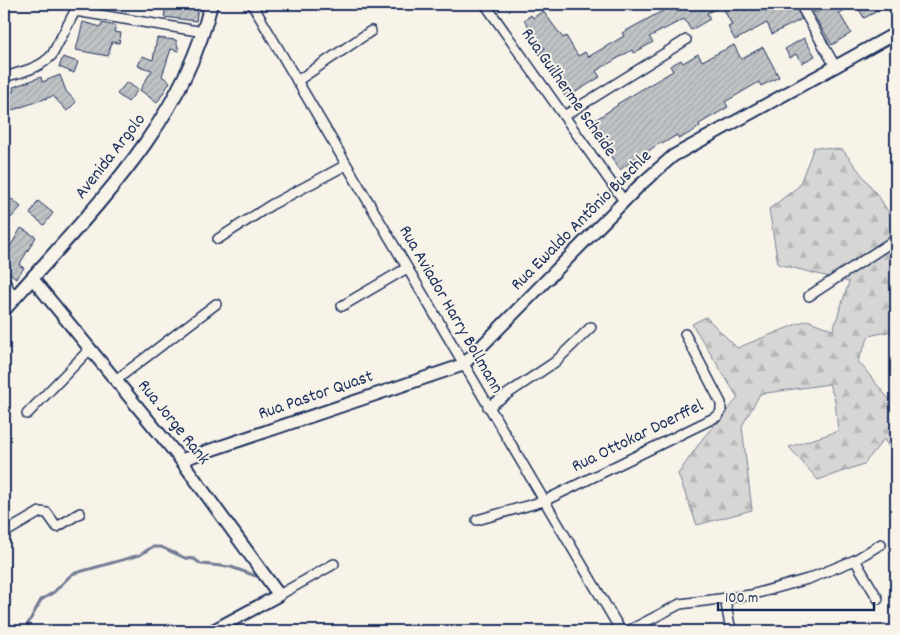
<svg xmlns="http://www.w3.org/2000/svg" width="900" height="635" font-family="Dekko,sans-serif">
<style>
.forest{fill:url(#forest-firs);stroke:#798299}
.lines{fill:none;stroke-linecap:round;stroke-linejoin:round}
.stream{stroke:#727c95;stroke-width:3}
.building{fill:url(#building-hatch);stroke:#1b2f5e}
.minor-casing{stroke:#1b2f5e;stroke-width:12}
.tertiary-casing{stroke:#1b2f5e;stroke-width:15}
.secondary-casing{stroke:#1b2f5e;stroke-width:16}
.minor{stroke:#f7f3e8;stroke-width:9}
.tertiary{stroke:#f7f3e8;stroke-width:11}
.secondary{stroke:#f7f3e8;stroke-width:12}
.labels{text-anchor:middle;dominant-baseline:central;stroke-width:4;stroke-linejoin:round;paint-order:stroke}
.street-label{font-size:18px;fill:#1b2f5e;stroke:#f7f3e8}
</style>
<defs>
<pattern id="forest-firs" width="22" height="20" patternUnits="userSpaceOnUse" patternTransform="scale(1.25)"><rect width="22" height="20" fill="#d7d6d4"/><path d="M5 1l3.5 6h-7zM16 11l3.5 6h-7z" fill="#b8b8b8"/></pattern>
<pattern id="building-hatch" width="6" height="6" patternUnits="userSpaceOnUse" patternTransform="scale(1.25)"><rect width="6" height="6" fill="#c0c3c5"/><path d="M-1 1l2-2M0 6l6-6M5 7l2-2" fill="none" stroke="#a4a8ac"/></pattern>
</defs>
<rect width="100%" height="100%" fill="#f7f3e8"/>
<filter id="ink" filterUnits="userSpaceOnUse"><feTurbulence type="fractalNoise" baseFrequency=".02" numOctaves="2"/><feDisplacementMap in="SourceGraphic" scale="10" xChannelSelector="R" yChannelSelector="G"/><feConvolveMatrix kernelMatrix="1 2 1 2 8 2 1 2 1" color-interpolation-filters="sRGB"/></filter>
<g filter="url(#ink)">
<!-- forest -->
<polygon class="forest" points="814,147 843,150 881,200 896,225 896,330 869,336 858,361 896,408 896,459 884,439 864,464 818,480 789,447 838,431 835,400 829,384 760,394 742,426 752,510 697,525 678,474 703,438 738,398 692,324 706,317 737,348 807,320 833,330 849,282 778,264 769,209 799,186"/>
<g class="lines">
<!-- stream -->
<polyline class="stream" points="24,631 41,600 54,592 72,574 140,555 152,547 161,547 185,558 194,559 201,564 231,567 256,576"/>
</g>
<!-- building -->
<g class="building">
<polygon points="166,4 198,7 196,21 164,17"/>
<polygon points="660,4 672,4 677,12 692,4 794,4 802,19 772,34 767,23 735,40 728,27 732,25 722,6 707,13 710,19 691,30 684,19 649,37 653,42 634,53 632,50 596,71 600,77 566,98 539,53 545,49 524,20 531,15 533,18 543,11 563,38 566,36 578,56 585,52 588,57 624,36 622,33 664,10"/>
<polygon points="807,4 811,4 815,13 831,4 856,4 839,13 851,33 832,45"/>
<polygon points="856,4 891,4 864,18"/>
<polygon points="83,22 101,27 102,23 116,26 114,32 121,33 119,43 112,42 108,56 76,50"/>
<polygon points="157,38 176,40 179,51 171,49 162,76 170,82 157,103 140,90 152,70 138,66 142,56 153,60"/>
<polygon points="804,38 815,56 802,63 796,54 790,58 785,49"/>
<polygon points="734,45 741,59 763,47 779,77 761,86 759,82 725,102 728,107 699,124 700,127 679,139 677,135 662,144 661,142 647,152 649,155 638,163 635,158 620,170 589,124 618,105 617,104 673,71 670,66 681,60 683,63 698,54 702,61"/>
<polygon points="63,57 78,62 74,73 59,67"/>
<polygon points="60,75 66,91 76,102 67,111 53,96 4,113 4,95 14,91 13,87 41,77 42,82"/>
<polygon points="127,82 138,90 128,102 117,94"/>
<polygon points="12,199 21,207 11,218 4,208"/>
<polygon points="38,201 53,213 44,225 30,214"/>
<polygon points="21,228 36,237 19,265 24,268 16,278 4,269 4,242 10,247"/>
</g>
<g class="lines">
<!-- minor casing -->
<g class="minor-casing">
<g id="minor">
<polyline points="252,4 621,631"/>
<polyline points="485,4 624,201"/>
<polyline points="800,4 835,66"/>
<path d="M4 77C21 72 39 69 52 55L75 11 204 32"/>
<polyline points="297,81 371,31"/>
<polyline points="564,116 686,40"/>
<polyline points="218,239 271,205 346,165"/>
<polyline points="4,280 14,298"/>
<polyline points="809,296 896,239"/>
<polyline points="342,306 407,268"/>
<polyline points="116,380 216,304"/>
<polyline points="488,407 555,362 591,327"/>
<polyline points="27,414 90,349"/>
<polyline points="477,520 544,501 718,416 721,411 721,403 685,334"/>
<polyline points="4,533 40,512 47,513 57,527 80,513"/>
<polyline points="855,560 878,599"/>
<polyline points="279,595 334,564"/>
<polyline points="725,599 731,631"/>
<polyline points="628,631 680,604 751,595 808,579 855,560 881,544"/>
</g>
</g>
<!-- tertiary casing -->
<g class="tertiary-casing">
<g id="tertiary">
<polyline points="32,278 181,460 279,595 212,631"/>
<polyline points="181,460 463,365 639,186 673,156 896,33"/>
</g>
</g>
<!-- secondary casing -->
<g class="secondary-casing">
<path id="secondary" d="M4 310C85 216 181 129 211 4"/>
</g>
<!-- minor -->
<use href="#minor" class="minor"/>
<!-- tertiary -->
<use href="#tertiary" class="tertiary"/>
<!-- secondary -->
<use href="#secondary" class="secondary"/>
</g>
</g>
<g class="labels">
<!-- street labels -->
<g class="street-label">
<text transform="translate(568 93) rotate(55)">Rua Guilherme Scheide</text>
<text transform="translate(111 157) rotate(-52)">Avenida Argolo</text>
<text transform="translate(582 221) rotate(-45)">Rua Ewaldo Antônio Buschle</text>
<text transform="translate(450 310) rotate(60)">Rua Aviador Harry Bollmann</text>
<text transform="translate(316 396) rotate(-19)">Rua Pastor Quast</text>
<text transform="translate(173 423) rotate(51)">Rua Jorge Rank</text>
<text transform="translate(638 437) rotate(-26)">Rua Ottokar Doerffel</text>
</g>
</g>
<!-- margin -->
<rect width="900" height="635" fill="none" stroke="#f7f3e8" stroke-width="20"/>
<rect x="10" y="10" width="880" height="615" fill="none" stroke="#1b2f5e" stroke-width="2" filter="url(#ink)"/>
<!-- scale -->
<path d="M718 602v8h156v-8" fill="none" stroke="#1b2f5e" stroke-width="2.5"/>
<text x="725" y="602" font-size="15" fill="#1b2f5e" stroke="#f7f3e8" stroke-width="4" paint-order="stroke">100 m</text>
</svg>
